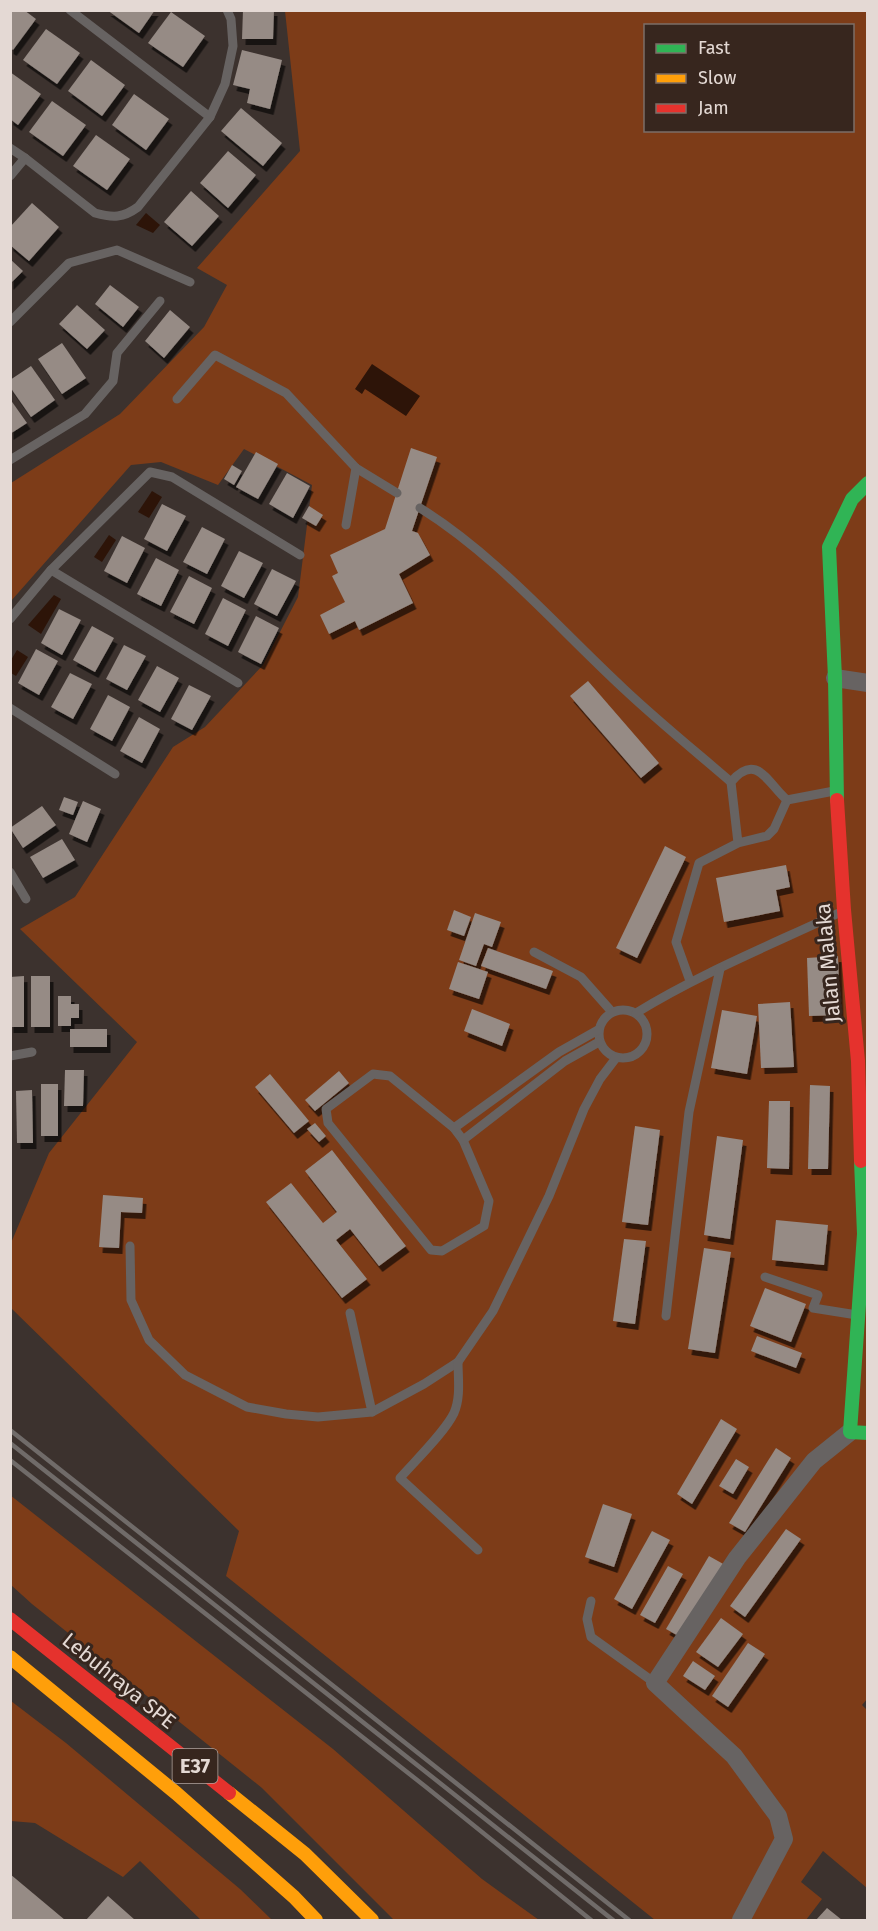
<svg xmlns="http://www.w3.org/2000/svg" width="878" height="1931" font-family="'Fira Sans',sans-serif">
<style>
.green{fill:#7d3c18;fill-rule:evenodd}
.water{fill:#2d1408}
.building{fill:#968b85;filter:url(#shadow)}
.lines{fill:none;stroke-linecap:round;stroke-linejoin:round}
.lane{stroke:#676362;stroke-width:9}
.street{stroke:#676362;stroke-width:18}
.fast{stroke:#30b455;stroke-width:14}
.slow{stroke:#ff9f0a;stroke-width:14}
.jam{stroke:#e5322d;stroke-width:14}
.rail{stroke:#706b69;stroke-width:4.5}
.labels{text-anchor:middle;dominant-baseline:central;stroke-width:6;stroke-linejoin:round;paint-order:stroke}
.shield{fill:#37261e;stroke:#b0a39d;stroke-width:1.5}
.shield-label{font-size:20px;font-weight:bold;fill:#e4d9d4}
.street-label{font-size:21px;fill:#e4d9d4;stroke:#37261e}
</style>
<defs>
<filter id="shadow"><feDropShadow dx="3.5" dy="6" stdDeviation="0" flood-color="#0009"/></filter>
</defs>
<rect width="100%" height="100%" fill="#3c322e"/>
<!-- green -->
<g class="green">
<path d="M285 11H867L868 1698 862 1705 868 1711 867 1888 823 1851 801 1882 822 1899 806 1920H655L226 1576 239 1531 11 1308V1243L49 1153 137 1042 20 929 75 897 173 747 205 727 263 665 298 597 312 485 244 449 218 485 161 462 131 465 11 601V483L120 414 204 327 227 285 197 268 300 151ZM646 26H852V130H646Z"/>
<polygon points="10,1495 333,1749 482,1879 539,1920 394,1920 262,1788 32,1604 11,1585"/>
<polygon points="11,1701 66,1743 240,1889 272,1920 201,1920 140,1861 123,1877 35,1823 11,1821"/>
</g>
<!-- water -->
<g class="water">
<polygon points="146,213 160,225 153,233 136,225"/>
<polygon points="372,364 420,396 406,416 365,389 362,394 355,389"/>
<polygon points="152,491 162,497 149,518 138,512"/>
<polygon points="109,535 116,540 102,562 94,557"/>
<polygon points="54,595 61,599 41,634 28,625"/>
<polygon points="17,650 28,657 16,676 11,673 11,660"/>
</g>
<!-- building -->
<g class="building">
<polygon points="10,10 24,10 36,19 13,50 10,48"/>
<polygon points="107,10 155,10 139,33"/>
<polygon points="243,10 274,10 273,39 242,39"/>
<polygon points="171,12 205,36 183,67 148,43"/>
<polygon points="46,29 80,53 57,84 23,60"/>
<polygon points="242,50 282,60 270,109 247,103 250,89 233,85"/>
<polygon points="91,60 125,85 102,116 68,91"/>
<polygon points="10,72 41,94 18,125 10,119"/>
<polygon points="134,94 169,119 146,150 112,125"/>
<polygon points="52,101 86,125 63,156 29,132"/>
<polygon points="241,108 282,143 263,166 221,131"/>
<polygon points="96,135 130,159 107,190 73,166"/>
<polygon points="228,151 256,175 228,208 200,183"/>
<polygon points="191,191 219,216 192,246 164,222"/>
<polygon points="32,203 59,227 29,261 10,245 10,227"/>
<polygon points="10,259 23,271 10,284"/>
<polygon points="110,285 139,307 123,327 95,304"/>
<polygon points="77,305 105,330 87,349 59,324"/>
<polygon points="170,310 190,327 164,358 145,341"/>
<polygon points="62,343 86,378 62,394 38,359"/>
<polygon points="31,366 55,400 31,417 10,387 10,380"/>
<polygon points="10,399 27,423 10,434"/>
<polygon points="411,448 437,457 412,531 418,533 430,555 399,574 413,603 359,630 355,621 329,634 320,615 345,602 332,576 338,573 330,555 385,529"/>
<polygon points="256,452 278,464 258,499 236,487"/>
<polygon points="232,465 242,471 234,485 224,479"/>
<polygon points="287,473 310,486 293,518 269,504"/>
<polygon points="162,504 186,516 167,551 144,539"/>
<polygon points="309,506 323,515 316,526 302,518"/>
<polygon points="202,527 225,539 207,574 183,562"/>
<polygon points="122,536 145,548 127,583 104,571"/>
<polygon points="239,551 263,563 244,598 221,586"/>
<polygon points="156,558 179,570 161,606 137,594"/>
<polygon points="272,569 296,581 277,616 254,604"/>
<polygon points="189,576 212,588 194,624 170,612"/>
<polygon points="223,598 246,610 228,646 205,634"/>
<polygon points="59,609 81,620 62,655 41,643"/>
<polygon points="256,616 279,628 261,664 238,652"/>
<polygon points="92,626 114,638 95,672 73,660"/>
<polygon points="124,645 146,656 127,690 106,679"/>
<polygon points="36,649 58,661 39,695 18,683"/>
<polygon points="157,666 179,678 160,712 138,700"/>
<polygon points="70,673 92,684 73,719 51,707"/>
<polygon points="588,681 659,763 641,778 570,696"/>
<polygon points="189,685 211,696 192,730 171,719"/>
<polygon points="108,695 130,707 112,741 90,729"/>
<polygon points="139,717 160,729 142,763 120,751"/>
<polygon points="64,797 78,802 73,815 59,810"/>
<polygon points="83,801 101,809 87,842 69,834"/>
<polygon points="42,806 56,825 23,848 10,828"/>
<polygon points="62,839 75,860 43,878 30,857"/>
<polygon points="665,846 686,857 637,958 616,948"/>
<polygon points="786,865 790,887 776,890 780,911 724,922 716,878"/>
<polygon points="454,910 471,917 464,936 447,930"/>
<polygon points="475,913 501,922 492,947 484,944 476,966 459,960"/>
<polygon points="488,948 553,971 546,989 481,966"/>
<polygon points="838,956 840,1015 809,1016 807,958"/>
<polygon points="458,962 488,972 479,999 449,989"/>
<polygon points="24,976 24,1027 10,1027 10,977"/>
<rect x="31" y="976" width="19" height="51"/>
<polygon points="58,996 71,996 71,1004 79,1004 79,1018 71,1018 71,1026 58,1026"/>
<polygon points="790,1002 794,1067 761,1068 758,1004"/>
<polygon points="472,1009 510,1024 502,1046 464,1031"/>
<polygon points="722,1010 757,1016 747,1074 711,1068"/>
<rect x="70" y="1029" width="37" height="18"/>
<polygon points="65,1070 84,1070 83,1106 64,1106"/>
<polygon points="339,1071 349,1083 315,1111 305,1100"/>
<polygon points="270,1074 309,1121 294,1133 255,1087"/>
<rect x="41" y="1084" width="17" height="52"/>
<polygon points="810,1085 830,1086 828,1169 808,1169"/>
<polygon points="32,1090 33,1143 17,1143 16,1091"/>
<polygon points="769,1101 790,1101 789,1169 767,1168"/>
<polygon points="315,1123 326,1136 319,1142 307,1129"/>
<polygon points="635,1126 660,1130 648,1225 622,1222"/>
<polygon points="717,1136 743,1140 730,1239 704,1235"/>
<polygon points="332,1150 406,1246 379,1266 350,1229 336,1240 367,1279 342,1298 266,1202 291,1183 323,1223 337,1212 305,1171"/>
<polygon points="103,1195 143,1198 142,1213 121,1212 119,1248 99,1247"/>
<polygon points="776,1220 828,1225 824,1265 772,1260"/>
<polygon points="624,1239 646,1241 635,1324 613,1321"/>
<polygon points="704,1248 731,1252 715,1353 688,1349"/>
<polygon points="765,1288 806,1304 791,1342 750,1326"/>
<polygon points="757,1336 802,1353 796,1368 751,1351"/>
<polygon points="721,1419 737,1429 692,1504 677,1494"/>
<polygon points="776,1448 791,1458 745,1532 729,1523"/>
<polygon points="736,1459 749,1467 733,1494 719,1486"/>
<polygon points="603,1504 632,1514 614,1567 585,1557"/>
<polygon points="786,1529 801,1539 745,1617 730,1606"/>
<polygon points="652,1531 670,1540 632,1609 614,1599"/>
<polygon points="709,1556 725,1565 682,1638 666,1629"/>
<polygon points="668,1566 683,1574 655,1623 640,1615"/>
<polygon points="721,1618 743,1634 718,1667 696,1652"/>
<polygon points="748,1643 765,1654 728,1707 712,1696"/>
<polygon points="693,1661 715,1676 705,1690 683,1676"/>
<polygon points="10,1874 65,1920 10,1920"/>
<polygon points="108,1896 135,1920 86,1920"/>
<polygon points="827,1908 842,1920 816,1920"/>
</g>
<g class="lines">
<!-- lane -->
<g class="lane">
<polyline points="70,10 210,117"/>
<polyline points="10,148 25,158"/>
<path d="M10 176 25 158 95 213C113 218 123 218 138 207L210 117 225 84 233 46 231 19 227 10"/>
<polyline points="10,322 69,263 117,250 190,282"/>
<polyline points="177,399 215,355 286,393 356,468 397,493"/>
<polyline points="10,460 85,414 113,381 117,353 160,301"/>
<path d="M420 508C497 556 558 628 624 689 658 721 695 751 731 782"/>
<polyline points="346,525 356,468"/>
<polyline points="51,570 238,683"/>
<polyline points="10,619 51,570 150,472 172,477 300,555"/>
<polyline points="10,708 115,774"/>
<polyline points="787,800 834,791"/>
<polyline points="10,872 26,899"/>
<polyline points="534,952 581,977 612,1012"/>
<path d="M690 981 676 942 699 863 738 843 767 836 774 829 787 800C768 784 757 751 731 782L738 843"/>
<circle cx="623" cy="1034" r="24"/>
<path d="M636 1013C701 973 773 944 843 911"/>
<polyline points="10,1056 32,1052"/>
<polygon points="373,1074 390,1076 454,1128 463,1140 489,1201 484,1226 442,1251 431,1250 328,1123 326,1109"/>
<polyline points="454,1128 559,1052 598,1030"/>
<polyline points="463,1140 565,1061 599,1042"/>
<polyline points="130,1246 131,1300 149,1340 185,1375 247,1407 286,1414 318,1417 372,1412 424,1384 458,1362 493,1311 549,1196 584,1109 600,1079 616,1058"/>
<polyline points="765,1277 818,1295 813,1308 857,1315"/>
<polyline points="350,1313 372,1412"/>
<polyline points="666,1316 689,1112 720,969"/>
<path d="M458 1362C458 1378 461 1397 454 1413 445 1432 415 1461 400 1478L478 1550"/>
<polyline points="591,1601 587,1619 591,1637 655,1683"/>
</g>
<!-- street -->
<g class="street">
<polyline points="835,678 868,683"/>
<polyline points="741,1920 784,1839 778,1816 734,1756 655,1683 737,1558 814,1461 850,1432"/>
</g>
<!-- fast -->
<g class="fast">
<polyline points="837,800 835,678 829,547 852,499 868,483"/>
<polyline points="861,1161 864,1234 850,1432 868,1433"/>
</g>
<!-- slow -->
<g class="slow">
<polyline points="10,1657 176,1793 294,1897 316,1920"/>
<polyline points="229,1793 305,1854 372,1920"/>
</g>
<!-- jam -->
<g class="jam">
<polyline points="837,800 844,910 858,1061 861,1161"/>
<polyline points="10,1619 229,1793"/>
</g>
<!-- rail -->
<g class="rail">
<polyline points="10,1430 629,1920"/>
<polyline points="10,1443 613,1920"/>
<polyline points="10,1460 426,1787 591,1920"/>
</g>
</g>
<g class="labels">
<!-- shield labels -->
<rect class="shield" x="172.5" y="1749" width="45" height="34" rx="4.5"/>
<g class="shield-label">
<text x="195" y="1766">E37</text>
</g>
<!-- street labels -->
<g class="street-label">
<text transform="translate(828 963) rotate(-95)">Jalan Malaka</text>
<text transform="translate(119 1681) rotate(39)">Lebuhraya SPE</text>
</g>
</g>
<!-- border -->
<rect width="878" height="1931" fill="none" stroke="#e4d9d4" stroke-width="24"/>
<!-- legend -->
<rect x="644" y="24" width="210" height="108" fill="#37261e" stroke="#7c6e67" stroke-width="1.5"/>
<rect x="656" y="44" width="30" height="9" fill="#30b455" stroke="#7c6e67" stroke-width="1.5"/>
<text x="698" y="54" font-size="18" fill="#e4d9d4">Fast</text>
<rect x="656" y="74" width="30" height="9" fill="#ff9f0a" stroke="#7c6e67" stroke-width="1.5"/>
<text x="698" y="84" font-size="18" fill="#e4d9d4">Slow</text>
<rect x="656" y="104" width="30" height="9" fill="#e5322d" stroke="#7c6e67" stroke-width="1.5"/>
<text x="698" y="114" font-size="18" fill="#e4d9d4">Jam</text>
</svg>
